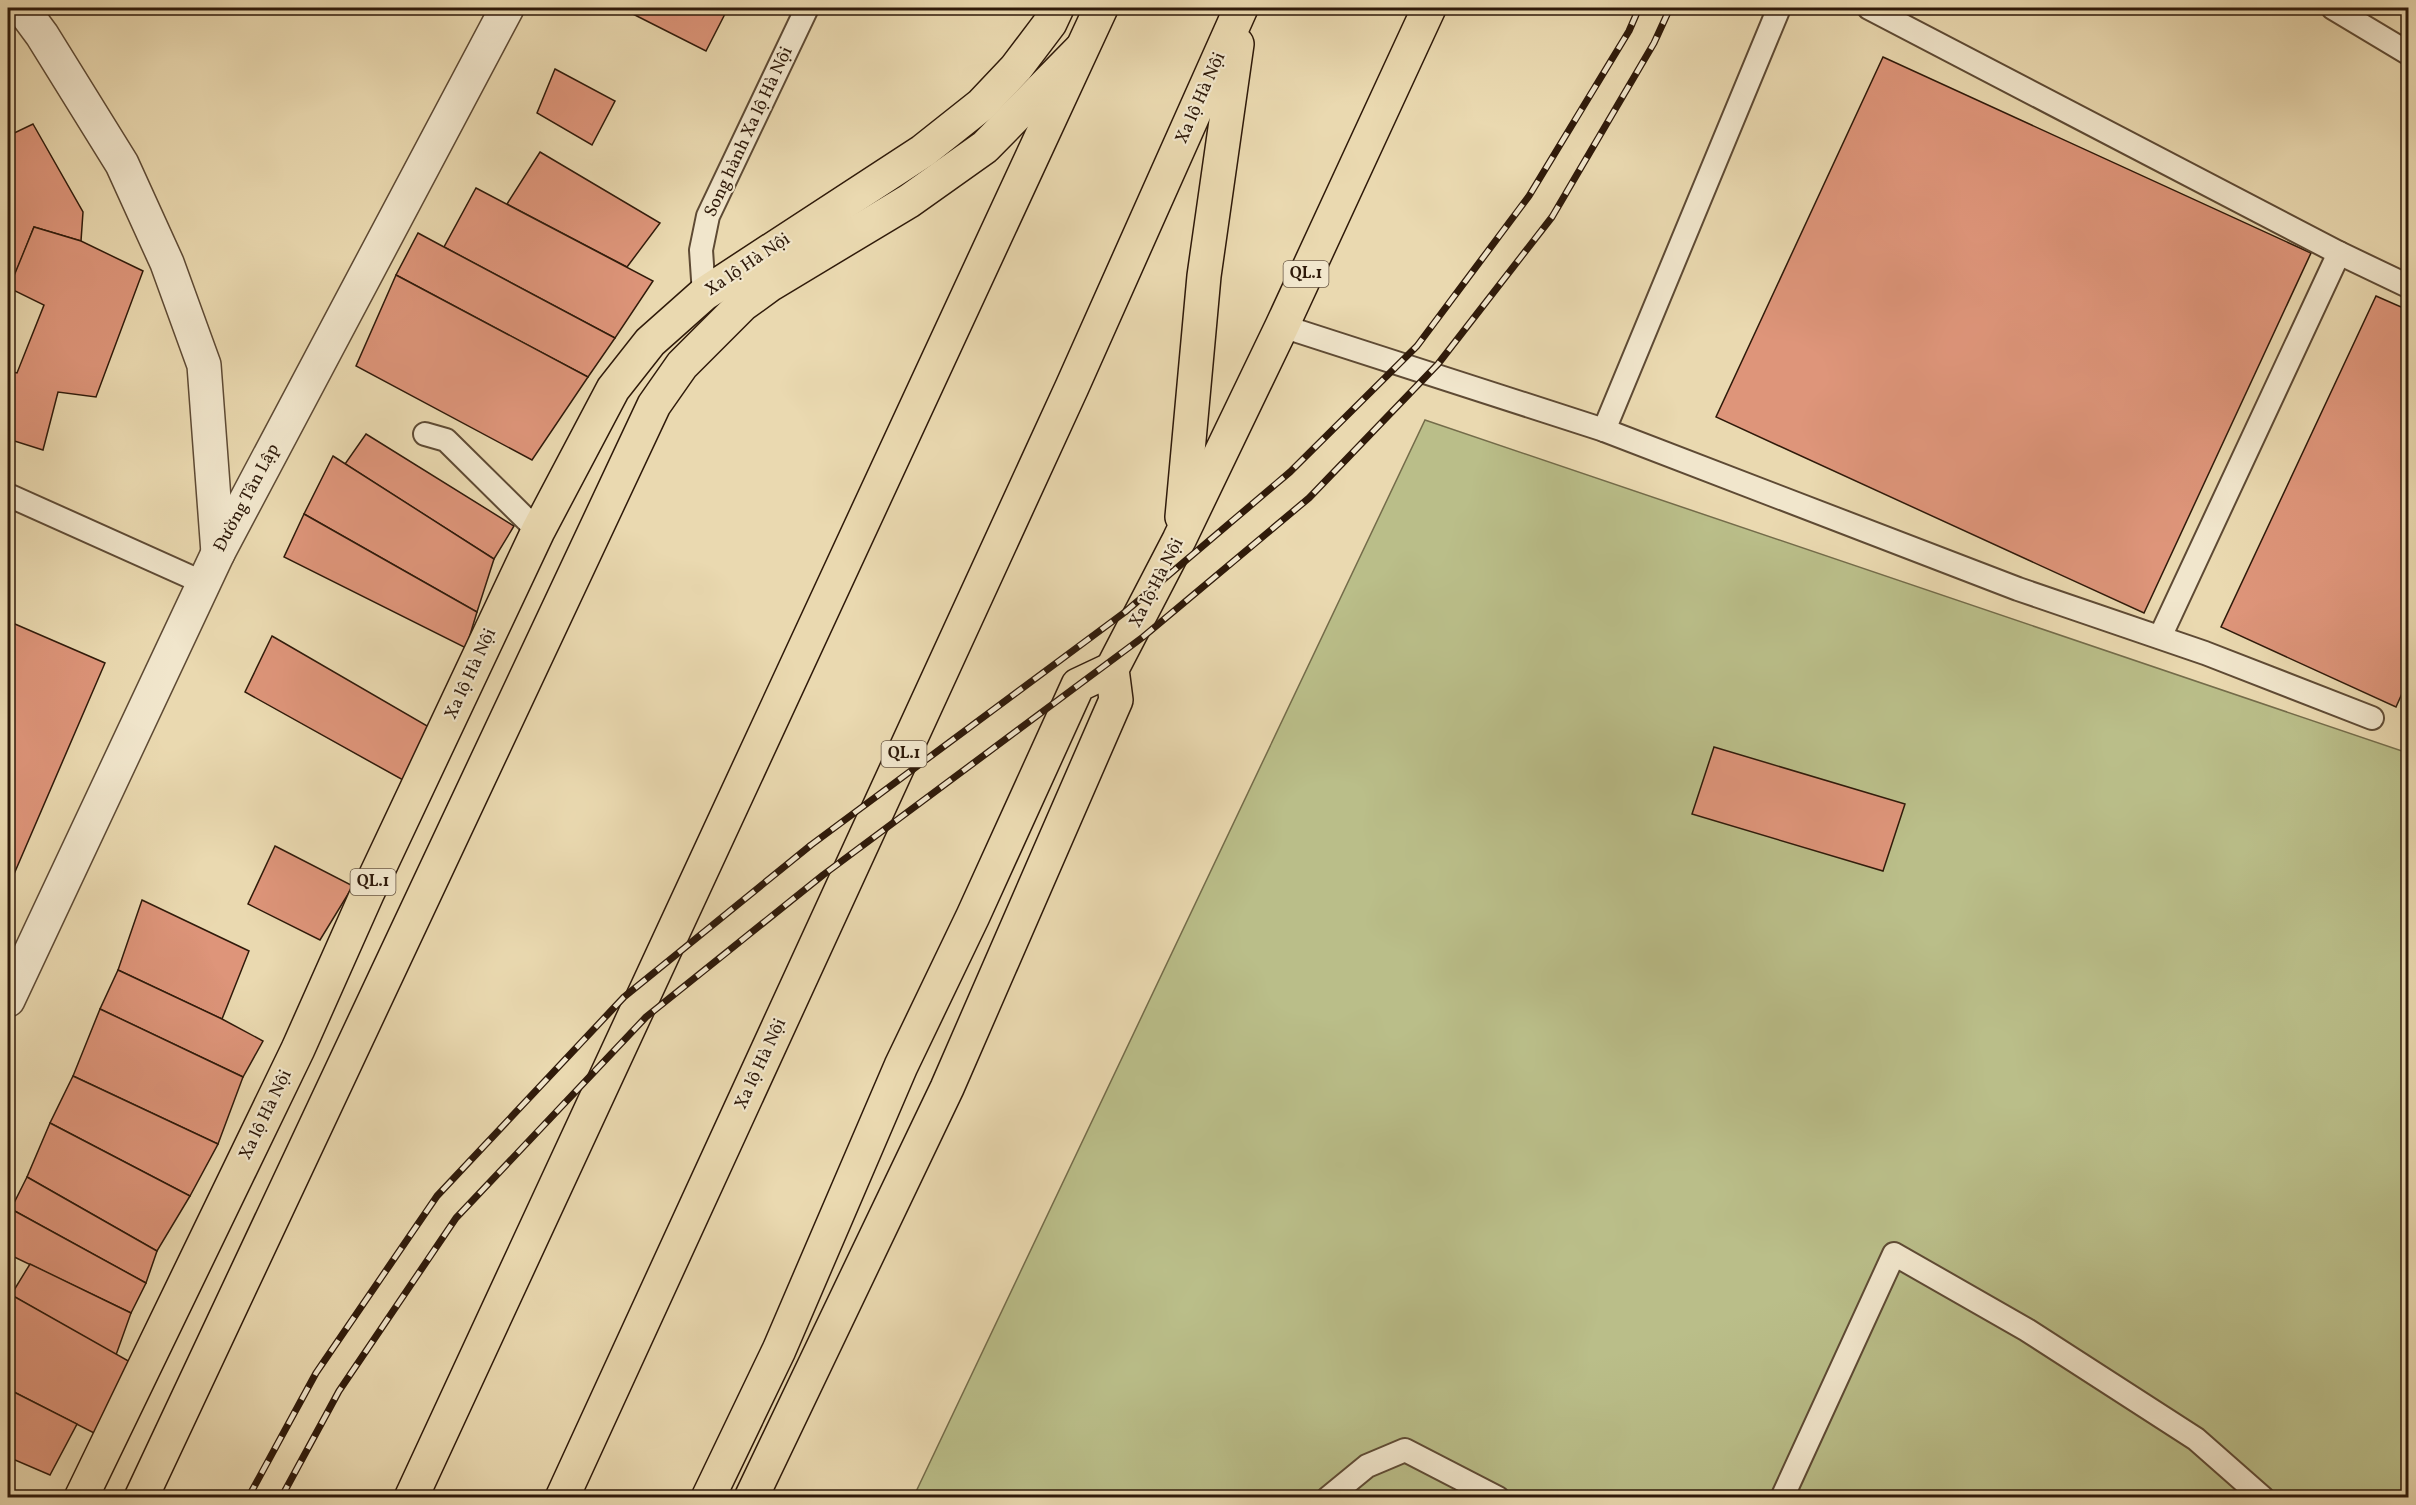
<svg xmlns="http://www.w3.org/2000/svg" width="2416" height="1505" font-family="Vollkorn,serif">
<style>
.green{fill:#babe89;stroke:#746c4a;stroke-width:1.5}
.building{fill:#de957a;stroke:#2f1a0a;stroke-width:1.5}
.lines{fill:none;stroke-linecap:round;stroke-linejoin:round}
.service-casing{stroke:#5e4a34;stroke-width:26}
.minor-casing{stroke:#5e4a34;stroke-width:36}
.tertiary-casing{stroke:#5e4a34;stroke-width:36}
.trunk-casing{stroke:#2f1a0a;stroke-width:36}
.service{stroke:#f1e6cc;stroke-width:22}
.minor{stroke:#f1e6cc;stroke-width:33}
.tertiary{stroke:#f1e6cc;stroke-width:33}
.trunk{stroke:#ead9b0;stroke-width:33}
.rail-casing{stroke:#2f1a0a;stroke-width:7}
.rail{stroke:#f1e6cc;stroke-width:4.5;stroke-dasharray:14;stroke-linecap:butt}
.labels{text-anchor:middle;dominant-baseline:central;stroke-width:4.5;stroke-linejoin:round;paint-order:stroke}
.shield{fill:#f1e6cc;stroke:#695744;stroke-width:1.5}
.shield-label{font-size:16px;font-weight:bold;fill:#2f1a0a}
.street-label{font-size:18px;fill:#2f1a0a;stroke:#f1e6cc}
</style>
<rect width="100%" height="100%" fill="#ead9b0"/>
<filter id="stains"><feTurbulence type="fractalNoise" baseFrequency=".00333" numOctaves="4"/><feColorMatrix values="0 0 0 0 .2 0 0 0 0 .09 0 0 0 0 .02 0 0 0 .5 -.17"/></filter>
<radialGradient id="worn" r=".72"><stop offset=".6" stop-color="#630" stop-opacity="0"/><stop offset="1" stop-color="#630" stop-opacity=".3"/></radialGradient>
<!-- green -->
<polygon class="green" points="1425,420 2408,753 2408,1497 913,1498"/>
<!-- building -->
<g class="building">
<polygon points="621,8 728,8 706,51"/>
<polygon points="8,16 13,18 8,34"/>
<polygon points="1883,57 2311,253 2144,613 1716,417"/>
<polygon points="555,69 615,101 592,145 537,113"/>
<polygon points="33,124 83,212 81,241 34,227 8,293 8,143 10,135"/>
<polygon points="540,152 660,223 627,267 507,204"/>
<polygon points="476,188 653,281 615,338 444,247"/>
<polygon points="34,227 81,241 143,271 96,397 58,392 43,450 8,439 8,371 17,373 44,305 9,288"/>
<polygon points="418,233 444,247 615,338 588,377 396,275"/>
<polygon points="396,275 588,377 532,460 356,366"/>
<polygon points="2376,296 2408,310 2408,680 2396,707 2221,627"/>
<polygon points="366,434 514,526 494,559 345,464"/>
<polygon points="333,456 494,559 477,612 304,514"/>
<polygon points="304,514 477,612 466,648 284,557"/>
<polygon points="8,621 105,663 8,888"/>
<polygon points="272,636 429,727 403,780 245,692"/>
<polygon points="1714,747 1905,804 1883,871 1692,814"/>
<polygon points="275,846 353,886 320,940 248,904"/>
<polygon points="142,900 249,951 222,1019 118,970"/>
<polygon points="118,970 222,1019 263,1041 243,1077 100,1009"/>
<polygon points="100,1009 243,1077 218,1144 73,1076"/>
<polygon points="73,1076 218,1144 190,1196 50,1123"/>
<polygon points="50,1123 190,1196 157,1251 27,1177"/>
<polygon points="27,1177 157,1251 146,1283 11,1209"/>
<polygon points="11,1209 146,1283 131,1313 8,1254 8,1215"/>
<polygon points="30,1264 131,1313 116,1355 11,1295"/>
<polygon points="8,1293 132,1363 96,1434 8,1389"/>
<polygon points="8,1389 77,1424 50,1475 8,1457"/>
</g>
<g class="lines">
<!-- service casing -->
<g class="service-casing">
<g id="service">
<polyline points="1869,8 2339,253 2408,286"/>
<polyline points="2333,8 2408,53"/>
<polyline points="704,294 701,250 708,216 807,8"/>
<polyline points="1282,326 1604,430 2018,589 2205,653 2372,718"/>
<polyline points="1604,430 1779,8"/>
<polyline points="425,434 446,440 538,531"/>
<polyline points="8,495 204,583"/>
<polyline points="2160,637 2339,253"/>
<polyline points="1328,1498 1367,1466 1405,1450 1498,1498"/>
<polyline points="1782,1498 1894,1254 2027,1330 2196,1439 2263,1498"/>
</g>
</g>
<!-- minor casing -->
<g class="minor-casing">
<polyline id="minor" points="22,8 42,35 122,164 167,263 204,365 218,553"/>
</g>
<!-- tertiary casing -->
<g class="tertiary-casing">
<polyline id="tertiary" points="8,1000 218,553 507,8"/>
</g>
<!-- trunk casing -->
<g class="trunk-casing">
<g id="trunk">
<polyline points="1182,517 1204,276 1237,44"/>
<polyline points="81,1498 298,1049 367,894 538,531 613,389 650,342 704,294 923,151 981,105 1016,68 1050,23 1057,8"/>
<polyline points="141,1498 654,405 682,365 742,305 771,284 909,201 985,147 1080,50"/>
<polyline points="411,1498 1101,8"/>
<polyline points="562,1498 1072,387 1241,8"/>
<polyline points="708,1498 779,1350 901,1066 973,916 1078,685 1112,669"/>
<polyline points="751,1498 947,1088 1116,700 1112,669 1179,540 1282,326 1429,8"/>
</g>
</g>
<!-- service -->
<use href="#service" class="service"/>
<!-- minor -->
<use href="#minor" class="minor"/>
<!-- tertiary -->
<use href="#tertiary" class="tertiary"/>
<!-- trunk -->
<use href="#trunk" class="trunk"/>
<!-- rail casing -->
<g class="rail-casing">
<g id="rail">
<polyline points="248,1498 316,1373 437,1196 624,997 811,845 1125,612 1290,472 1417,346 1529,196 1629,31 1639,8"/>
<polyline points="281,1498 339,1391 456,1218 646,1017 823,875 1143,637 1309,498 1438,364 1552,217 1654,43 1670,8"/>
</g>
</g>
<!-- rail -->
<use href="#rail" class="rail"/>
</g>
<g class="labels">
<!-- shield labels -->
<g class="shield">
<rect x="1283.5" y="261" width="45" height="26" rx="4.5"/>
<rect x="881.5" y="741" width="45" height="26" rx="4.5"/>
<rect x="350.5" y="869" width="45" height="26" rx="4.5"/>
</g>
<g class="shield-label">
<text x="1306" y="274">QL.1</text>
<text x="904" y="754">QL.1</text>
<text x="373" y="882">QL.1</text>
</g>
<!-- street labels -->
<g class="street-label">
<text transform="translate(1201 98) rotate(-66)">Xa lộ Hà Nội</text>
<text transform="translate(749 132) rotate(-65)">Song hành Xa lộ Hà Nội</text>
<text transform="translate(748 265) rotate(-34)">Xa lộ Hà Nội</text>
<text transform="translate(247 498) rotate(-62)">Đường Tân Lập</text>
<text transform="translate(1157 583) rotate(-63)">Xa lộ Hà Nội</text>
<text transform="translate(471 674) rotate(-65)">Xa lộ Hà Nội</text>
<text transform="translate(761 1064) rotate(-65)">Xa lộ Hà Nội</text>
<text transform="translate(266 1115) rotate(-64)">Xa lộ Hà Nội</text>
</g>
</g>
<!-- margin -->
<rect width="2416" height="1505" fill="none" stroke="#ead9b0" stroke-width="30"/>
<rect x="9" y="9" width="2398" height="1487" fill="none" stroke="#2f1a0a" stroke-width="3"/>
<rect x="15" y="15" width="2386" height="1475" fill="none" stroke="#2f1a0a" stroke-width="1.5"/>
<rect width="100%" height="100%" filter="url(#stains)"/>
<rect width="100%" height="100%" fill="url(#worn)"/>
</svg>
